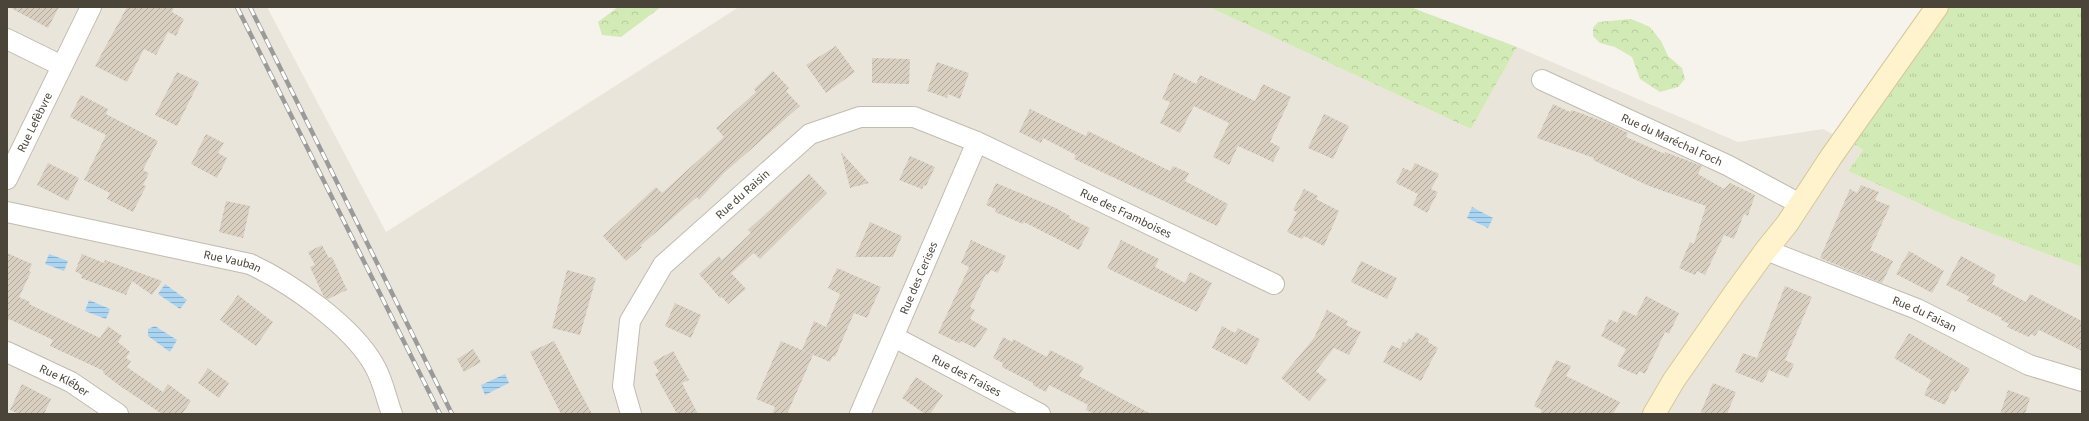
<svg xmlns="http://www.w3.org/2000/svg" width="2089" height="421" font-family="'Source Sans 3',sans-serif">
<style>
.residential{fill:#eae5da}
.grass{fill:url(#grass-tufts)}
.forest{fill:url(#forest-crowns)}
.water{fill:url(#water-rules)}
.building{fill:url(#building-hatch)}
.lines{fill:none;stroke-linecap:round;stroke-linejoin:round}
.minor-casing{stroke:#c2bbae;stroke-width:22}
.secondary-casing{stroke:#d6c79b;stroke-width:24}
.minor{stroke:#fff;stroke-width:20}
.secondary{stroke:#fff3cd;stroke-width:22}
.rail-casing{stroke:#9a9a9a;stroke-width:4.5}
.rail{stroke:#fff;stroke-width:3;stroke-dasharray:9;stroke-linecap:butt}
.labels{text-anchor:middle;dominant-baseline:central;stroke-width:4;stroke-linejoin:round;paint-order:stroke}
.street-label{font-size:12px;fill:#4b4439;stroke:#fff}
</style>
<defs>
<pattern id="grass-tufts" width="24" height="20" patternUnits="userSpaceOnUse"><rect width="24" height="20" fill="#d2eab5"/><path d="M3 7l-1-3M5 7V3M7 7l1-3M15 17l-1-3M17 17v-4M19 17l1-3" fill="none" stroke="#b6ca9c"/></pattern>
<pattern id="forest-crowns" width="20" height="18" patternUnits="userSpaceOnUse"><rect width="20" height="18" fill="#d2eab5"/><path d="M2 6a3 3 0 1 1 6 0M12 15a3 3 0 1 1 6 0" fill="none" stroke="#b6ca9c"/></pattern>
<pattern id="water-rules" width="6" height="5" patternUnits="userSpaceOnUse"><rect width="6" height="5" fill="#a9d4f2"/><path d="M0 2.5h6" fill="none" stroke="#8caec5"/></pattern>
<pattern id="building-hatch" width="6" height="6" patternUnits="userSpaceOnUse"><rect width="6" height="6" fill="#d8cfc1"/><path d="M-1 1l2-2M0 6l6-6M5 7l2-2" fill="none" stroke="#b1aa9e"/></pattern>
</defs>
<rect width="100%" height="100%" fill="#f6f3ec"/>
<!-- residential -->
<polygon class="residential" points="7,7 267,7 386,232 739,7 1209,7 1471,129 1517,47 1738,142 1823,129 1863,150 1848,171 1953,219 2082,267 2082,414 7,414"/>
<!-- grass -->
<polygon class="grass" points="1948,7 2082,7 2082,267 1953,219 1848,171 1863,150 1853,144"/>
<!-- forest -->
<g class="forest">
<polygon points="618,7 661,7 621,37 602,35 598,22"/>
<polygon points="1209,7 1410,7 1517,47 1471,129"/>
<polygon points="1631,19 1650,27 1661,41 1668,56 1682,68 1685,79 1678,87 1660,92 1640,79 1632,57 1615,47 1600,43 1593,36 1593,28 1598,22"/>
</g>
<!-- water -->
<g class="water">
<polygon points="1472,207 1493,218 1488,228 1467,218"/>
<polygon points="49,254 68,261 64,271 45,264"/>
<polygon points="165,284 187,300 180,309 158,294"/>
<polygon points="89,300 110,309 106,319 85,311"/>
<polygon points="155,326 177,340 170,352 148,336 148,329"/>
<polygon points="505,374 509,383 485,395 481,385"/>
</g>
<!-- building -->
<g class="building">
<polygon points="9,7 59,7 48,28"/>
<polygon points="127,7 174,7 172,12 184,19 176,36 168,32 156,55 144,49 127,82 95,66"/>
<polygon points="836,46 855,72 826,93 806,65"/>
<polygon points="872,58 910,59 909,84 872,83"/>
<polygon points="937,62 969,73 960,99 948,94 947,98 927,91"/>
<polygon points="773,71 789,88 786,91 800,106 724,173 699,200 697,197 640,246 642,247 626,261 603,236 656,187 662,193 724,137 716,128 756,92 754,89"/>
<polygon points="177,72 199,82 177,126 155,115"/>
<polygon points="1174,73 1196,84 1200,75 1255,101 1263,84 1291,97 1270,142 1280,147 1273,162 1238,146 1229,165 1213,157 1229,123 1194,106 1180,133 1160,123 1170,102 1162,99"/>
<polygon points="81,95 108,109 106,114 158,141 143,170 149,173 143,185 146,186 133,212 107,199 110,193 84,180 106,135 70,117"/>
<polygon points="1553,104 1570,112 1572,110 1610,124 1628,133 1626,137 1665,154 1665,152 1702,166 1698,174 1724,189 1730,183 1755,195 1748,216 1744,214 1734,239 1724,235 1705,275 1697,271 1695,275 1679,268 1690,242 1694,244 1706,206 1649,186 1593,160 1594,158 1537,138"/>
<polygon points="1030,109 1086,136 1088,131 1170,171 1173,166 1189,173 1185,181 1228,204 1217,226 1074,159 1076,155 1043,138 1041,143 1019,132"/>
<polygon points="1324,114 1349,126 1333,159 1308,148"/>
<polygon points="206,134 224,143 218,153 227,158 217,178 191,164"/>
<polygon points="841,152 869,183 850,188"/>
<polygon points="910,156 935,167 926,186 924,185 922,189 899,180"/>
<polygon points="48,163 79,178 68,201 37,185"/>
<polygon points="1415,163 1439,174 1431,189 1438,192 1427,213 1413,205 1418,194 1396,183 1403,168 1411,171"/>
<polygon points="809,174 827,193 760,259 754,253 731,273 746,289 728,304 722,297 720,298 699,274 719,256 722,260 751,233 748,230"/>
<polygon points="996,183 1056,208 1070,216 1069,218 1090,228 1079,250 1024,222 1023,224 995,212 996,209 986,205"/>
<polygon points="1861,185 1879,192 1875,200 1890,206 1870,250 1893,261 1882,283 1820,258 1850,189 1857,193"/>
<polygon points="1304,189 1318,196 1316,199 1339,211 1324,246 1304,236 1302,239 1287,232 1297,212 1293,210"/>
<polygon points="226,201 250,206 243,238 219,232"/>
<polygon points="870,222 902,236 893,257 855,257"/>
<polygon points="971,240 1006,256 998,273 991,270 988,275 986,274 970,307 975,310 970,319 988,329 975,348 961,341 959,343 938,333 969,267 961,263"/>
<polygon points="1121,240 1159,259 1155,267 1185,283 1190,272 1212,283 1197,312 1107,268"/>
<polygon points="322,245 329,258 332,257 347,290 328,299 324,297 310,267 315,265 308,252"/>
<polygon points="1909,251 1944,271 1932,293 1896,274"/>
<polygon points="7,253 32,264 29,271 31,272 19,297 30,302 29,304 100,338 108,326 122,336 118,342 130,352 126,358 131,361 127,367 163,392 168,384 191,401 182,414 162,414 120,386 103,373 104,371 50,346 53,340 9,319 7,324"/>
<polygon points="82,254 104,263 105,260 162,281 152,295 132,281 126,295 81,278 82,275 75,271"/>
<polygon points="1961,256 1996,275 1992,284 2026,302 2030,294 2082,321 2082,351 2039,330 2035,336 2031,334 2029,337 2007,327 2009,324 2001,320 2002,318 1967,301 1970,297 1946,285"/>
<polygon points="1361,261 1397,278 1387,299 1351,282"/>
<polygon points="837,268 881,287 867,318 854,313 835,357 833,356 830,362 802,350 814,321 826,327 840,294 828,288"/>
<polygon points="567,270 596,278 580,335 552,328"/>
<polygon points="1785,286 1812,297 1785,360 1794,364 1788,378 1769,370 1763,383 1735,372 1743,353 1757,358"/>
<polygon points="238,295 273,322 256,346 220,320"/>
<polygon points="1646,296 1679,313 1669,334 1665,332 1645,374 1639,371 1637,375 1617,366 1626,349 1601,336 1609,319 1617,323 1623,310 1636,316"/>
<polygon points="675,303 701,315 691,338 665,326"/>
<polygon points="1327,310 1348,321 1346,325 1361,332 1349,355 1334,348 1316,371 1327,380 1309,401 1281,378 1314,338"/>
<polygon points="1222,326 1235,333 1238,328 1260,339 1247,365 1212,348"/>
<polygon points="1416,332 1429,339 1428,342 1438,348 1421,381 1383,362 1391,345 1400,349 1403,342 1406,343 1409,338 1412,340"/>
<polygon points="1909,333 1970,369 1956,392 1952,390 1945,405 1924,395 1931,380 1894,358"/>
<polygon points="1003,337 1012,342 1013,339 1047,357 1050,350 1084,367 1079,376 1151,414 1094,414 1086,410 1088,405 1049,385 1046,392 1033,385 1033,383 1002,367 1003,363 993,358"/>
<polygon points="554,341 578,388 592,414 561,414 530,352"/>
<polygon points="781,341 813,355 787,414 772,414 775,407 756,399"/>
<polygon points="473,349 481,362 464,372 457,359"/>
<polygon points="673,351 689,380 682,383 698,414 677,414 655,374 659,372 653,362"/>
<polygon points="1556,360 1571,366 1566,376 1620,402 1613,414 1540,414 1542,410 1534,406"/>
<polygon points="208,368 229,383 219,398 198,383"/>
<polygon points="916,377 943,395 930,414 925,414 902,398"/>
<polygon points="1713,383 1736,392 1727,414 1700,414"/>
<polygon points="22,384 51,399 44,414 19,414 10,410"/>
<polygon points="2008,390 2030,398 2025,414 2000,414"/>
</g>
<g class="lines">
<!-- minor casing -->
<g class="minor-casing">
<g id="minor">
<polyline points="7,39 62,66"/>
<path id="s1" d="M1542 80 1727 165 1800 204"/>
<path id="s2" d="M7 179 91 7"/>
<path id="s3" d="M7 212 250 264C291 283 352 326 374 365 383 380 386 398 392 414"/>
<path id="s4" d="M1766 250 1917 309 2029 365 2082 381"/>
<path id="s5" d="M894 337 1040 414"/>
<path id="s6" d="M7 352 71 382 118 414"/>
<path id="s7" d="M631 414 623 386 630 321 663 265 810 134 860 117H914L977 142 1274 284"/>
<path id="s8" d="M860 414 977 142"/>
</g>
</g>
<!-- secondary casing -->
<g class="secondary-casing">
<polyline id="secondary" points="1654,414 1674,380 1734,294 1766,250 1787,224 1831,157 1937,7"/>
</g>
<!-- minor -->
<use href="#minor" class="minor"/>
<!-- secondary -->
<use href="#secondary" class="secondary"/>
<!-- rail casing -->
<g class="rail-casing">
<g id="rail">
<polyline points="237,7 440,414"/>
<polyline points="250,7 452,414"/>
</g>
</g>
<!-- rail -->
<use href="#rail" class="rail"/>
</g>
<g class="labels">
<!-- street labels -->
<g class="street-label">
<text stroke="none"><textPath href="#s2" startOffset="63">Rue Lefèbvre</textPath></text>
<text stroke="none"><textPath href="#s1" startOffset="143">Rue du Maréchal Foch</textPath></text>
<text stroke="none"><textPath href="#s7" startOffset="266">Rue du Raisin</textPath></text>
<text stroke="none"><textPath href="#s7" startOffset="696">Rue des Framboises</textPath></text>
<text stroke="none"><textPath href="#s3" startOffset="231">Rue Vauban</textPath></text>
<text stroke="none"><textPath href="#s8" startOffset="148">Rue des Cerises</textPath></text>
<text stroke="none"><textPath href="#s4" startOffset="171">Rue du Faisan</textPath></text>
<text stroke="none"><textPath href="#s5" startOffset="82">Rue des Fraises</textPath></text>
<text stroke="none"><textPath href="#s6" startOffset="64">Rue Kléber</textPath></text>
</g>
</g>
<!-- border -->
<rect width="2089" height="421" fill="none" stroke="#4b4439" stroke-width="16"/>
</svg>
